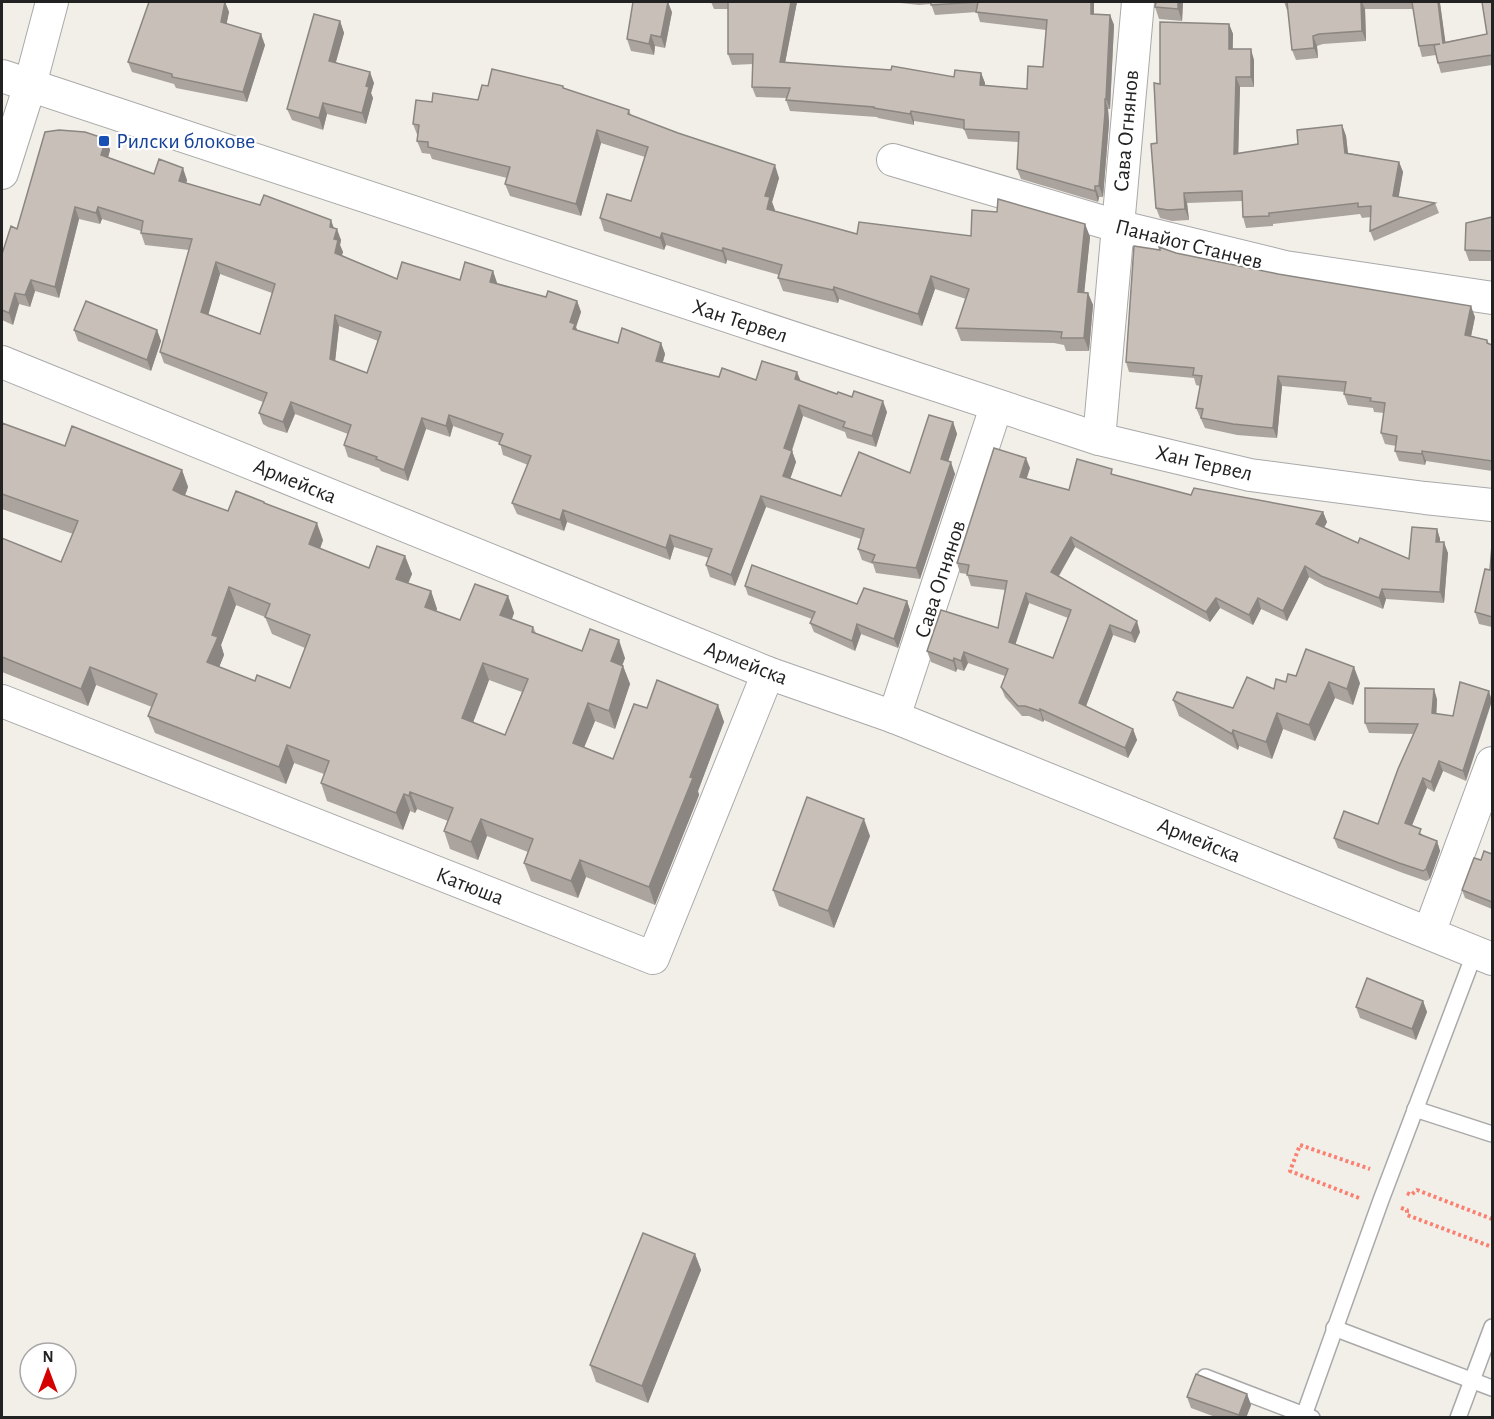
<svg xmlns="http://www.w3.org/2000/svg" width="1494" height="1419" font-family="'Alegreya Sans',sans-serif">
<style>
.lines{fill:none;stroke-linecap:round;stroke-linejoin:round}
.service-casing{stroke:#a9a9a9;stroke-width:18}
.minor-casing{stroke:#a9a9a9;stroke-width:34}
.path{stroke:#fa8072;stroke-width:4;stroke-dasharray:3 3;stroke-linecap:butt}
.service{stroke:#fff;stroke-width:15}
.minor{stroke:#fff;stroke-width:32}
.wall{fill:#aba49e;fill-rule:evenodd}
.shaded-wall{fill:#8b8681}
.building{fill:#c7bfb8;stroke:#8b8681;stroke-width:1.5;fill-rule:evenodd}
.transit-dot{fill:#1a4fb4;stroke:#fff;stroke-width:2}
.labels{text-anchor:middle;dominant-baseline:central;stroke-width:4.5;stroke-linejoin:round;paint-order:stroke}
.street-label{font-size:22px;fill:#222;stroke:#fff}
.transit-label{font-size:22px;fill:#164399;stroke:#fff;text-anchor:start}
</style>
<rect width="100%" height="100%" fill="#f2efe9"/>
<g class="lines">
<!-- service casing -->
<g class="service-casing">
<g id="service">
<polyline points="1415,1109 1492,1134"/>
<polyline points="1334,1328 1492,1388"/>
<polyline points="1205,1377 1312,1418"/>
<polyline points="1303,1418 1381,1200 1475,952"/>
<polyline points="1458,1418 1492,1327"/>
</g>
</g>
<!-- minor casing -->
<g class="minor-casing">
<g id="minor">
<polyline points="2,76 1099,439 1250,475 1425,498 1492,505"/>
<polyline points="893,160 1117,226 1285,267 1492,298"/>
<polyline points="2,173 30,85 52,2"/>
<polyline points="2,362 768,673 894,717 1492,959"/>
<polyline points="1099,439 1138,2"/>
<polyline points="2,701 653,958 768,673"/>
<polyline points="894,717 996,407"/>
<polyline points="1429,933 1492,763"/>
</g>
</g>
<!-- path -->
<g class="path">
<polyline points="1407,1193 1411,1195 1417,1190 1492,1219"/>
<polyline points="1359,1198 1290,1171 1300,1145 1370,1169"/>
<polyline points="1401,1208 1407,1210 1407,1215 1492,1247"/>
</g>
<!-- service -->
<use href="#service" class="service"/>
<!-- minor -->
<use href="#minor" class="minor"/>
</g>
<!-- wall -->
<g class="wall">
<polygon points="225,2 229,12 226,24 265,45 247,102 176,88 174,84 132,72 128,62"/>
<polygon points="711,2 797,2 785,63 954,77 981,73 985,83 985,86 1027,89 1043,67 1046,30 980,22 977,12 935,15 931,4 919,5 900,3 899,2 1094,2 1094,14 1110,15 1114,25 1110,109 1108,109 1109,123 1103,197 1099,197 1098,202 1021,179 1017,169 1019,142 968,139 964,129 914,121 914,125 878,118 877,117 790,111 786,100 787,98 756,97 752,87 753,64 732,65 728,54 728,9 714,9"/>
<polygon points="1183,2 1182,21 1159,19 1155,7"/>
<path d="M1284 2H1492V65L1441 73 1438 63 1436 55 1422 57 1419 46 1413 9H1365L1366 41 1323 44 1317 46 1318 58 1296 60 1292 50 1288 10H1287ZM1440 3H1482L1487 34 1445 42Z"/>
<polygon points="672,12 665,48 655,46 654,55 631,51 627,39"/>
<polygon points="340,21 344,33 336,62 374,83 371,93 373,98 366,124 327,114 323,130 292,120 287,109"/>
<polygon points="1229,24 1233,34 1233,49 1254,60 1254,87 1240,87 1238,154 1298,144 1342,125 1346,136 1348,153 1399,162 1403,172 1398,197 1435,203 1439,213 1374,241 1370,231 1371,217 1362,218 1360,214 1273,224 1273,226 1246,228 1243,217 1242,201 1187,203 1189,220 1172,221 1160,218 1156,208 1157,143 1160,84"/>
<polygon points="488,86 564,88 629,110 631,115 779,178 772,202 775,211 857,234 971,236 1085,224 1090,237 1084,292 1088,293 1093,305 1089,351 1066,351 1064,345 1054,343 961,341 956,328 966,299 935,289 922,326 839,299 838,303 783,291 778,278 779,275 727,260 726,264 666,245 664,250 604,231 600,218 631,201 645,157 601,143 581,216 510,196 505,184 507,178 432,159 430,154 422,153 417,141 418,137 413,124 432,102 478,100"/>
<path d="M106 139 110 150 108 157 154 174 187 180 186 183 334 228 341 240 340 245 343 252 342 255 397 279 460 280 493 271 497 283 546 297 577 301 581 312 576 327 577 331 618 343H661L665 354 663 362 719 377 756 380 801 381 887 412 876 447 847 438 845 432 803 416 792 451 796 462 790 479 841 496 910 473 953 422 957 434 948 462 955 474 920 579 876 573 873 564 862 560 858 549 861 539 766 507 735 586 710 577 706 565 709 558 674 547 670 560 567 522 564 531 517 514 512 503 528 465 503 455 500 443 453 426 450 437 426 429 408 481 381 471 379 468 348 457 344 445 348 434 295 414 287 433 268 427 263 424 259 413 263 402 164 363 160 352 189 250 145 245 141 233V231L102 219 100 224 79 219 59 298 35 291 30 307 19 304 13 325 2 320V254L17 229ZM220 274 272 293 260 334 208 314ZM339 326 378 341 367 373 335 361Z"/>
<polygon points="1492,217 1492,261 1469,261 1465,250"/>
<polygon points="1176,253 1475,317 1471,336 1487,340 1489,344 1492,345 1492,471 1426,461 1425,465 1399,461 1395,451 1396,446 1385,444 1381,433 1384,413 1374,412 1373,408 1348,405 1344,394 1345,392 1282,386 1277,438 1237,435 1205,428 1196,408 1200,386 1196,385 1194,378 1129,372 1126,362"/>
<polygon points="74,330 157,330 161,341 151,371 78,341"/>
<path d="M2 423 65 446 182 470 188 487 185 496 228 511 265 504 323 540 320 549 369 568 405 556 412 574 408 583 431 591 437 609 436 611 460 620 508 596 514 613 512 619 533 627 536 633 582 651 625 658 622 666H623L630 684 615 729 595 721 584 747 613 759 647 708 718 705 724 722 698 791 699 795 655 905 586 877 578 898 531 881 524 863 528 852 487 836 478 860 450 849 444 831 448 821 417 809 415 813 410 811 403 830 327 801 321 783 324 774 294 763 286 784 155 733 148 716 152 707 96 685 88 706 2 672V538L61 562 73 534 2 509ZM236 605 265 617 272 634 305 648 290 688 255 681 219 667 224 655 221 645ZM489 680 522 692 505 735 473 722Z"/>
<path d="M1030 468 1026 478 1069 490 1114 475 1191 495 1323 512 1327 522 1324 528 1358 543 1409 559 1437 529 1440 539V542L1448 553 1444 603 1386 599 1383 609 1325 586 1309 577 1287 621 1261 609 1253 625 1220 608 1210 622 1075 547 1059 576 1140 632 1135 643 1113 635 1086 706 1133 729 1137 740 1128 758 1044 720 1043 722 1029 716H1022L1005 697 1001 687 1005 676 968 663 964 671 957 669 956 672 931 662 927 651 998 628 1005 590 971 586 967 574 960 573 957 563ZM1029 603 1068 618 1053 658 1015 644Z"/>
<polygon points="1492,545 1492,627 1479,624 1475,612 1490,570"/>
<polygon points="745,586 857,604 907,601 910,610 898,648 861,634 855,651 814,632 810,623 812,619 748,595"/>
<polygon points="1296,676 1360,683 1353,705 1335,698 1315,741 1283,729 1272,759 1239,746 1238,750 1179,716 1173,700 1233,708 1286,682"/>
<polygon points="1437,699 1436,714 1453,716 1466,781 1443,771 1434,792 1427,788 1412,825 1424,836 1437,841 1440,851 1430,879 1426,881 1403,873 1338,848 1334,838 1378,824 1414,734 1369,733 1365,723"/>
<polygon points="870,836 834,928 779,906 773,890"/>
<polygon points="1492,854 1492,909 1465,898 1462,890 1481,860"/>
<polygon points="1423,1001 1427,1012 1416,1040 1360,1018 1356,1007"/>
<polygon points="695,1254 701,1270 648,1403 596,1382 590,1365"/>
<polygon points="1247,1394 1251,1405 1246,1418 1218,1418 1191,1408 1187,1397"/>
</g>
<!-- shaded-wall -->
<g class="shaded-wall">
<polygon points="225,2 229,12 225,32 221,22"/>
<polygon points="668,2 672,12 665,48 661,37"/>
<polygon points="791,2 797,2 783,73 780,62"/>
<polygon points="1091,2 1094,2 1094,24 1091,14"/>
<polygon points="1178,2 1183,2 1182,21 1178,9"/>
<polygon points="1361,2 1362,2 1365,9 1366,41 1362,31"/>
<polygon points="1438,2 1440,2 1440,3 1447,53 1443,43"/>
<polygon points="1110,15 1114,25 1110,109 1106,99"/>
<polygon points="340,21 344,33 333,72 329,61"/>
<polygon points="1229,24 1233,34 1232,60 1229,49"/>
<polygon points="261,34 265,45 247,102 243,92"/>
<polygon points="651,35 655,46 654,55 649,44"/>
<polygon points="1313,36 1317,46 1318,58 1314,48"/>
<polygon points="1251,49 1254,60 1254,87 1251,77"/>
<polygon points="370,72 374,83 371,93 373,98 366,124 362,113 366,86"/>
<polygon points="981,73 985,83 984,96 980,85"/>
<polygon points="1236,77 1240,87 1238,165 1234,154"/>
<polygon points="1105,99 1108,109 1109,123 1103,197 1099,186"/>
<polygon points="323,103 327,114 323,130 319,118"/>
<polygon points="911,111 914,121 914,125 910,114"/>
<polygon points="1342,125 1346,136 1349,163 1345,153"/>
<polygon points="597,130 601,143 581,216 576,204"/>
<polygon points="106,139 110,150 106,166 101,155"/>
<polygon points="1399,162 1403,172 1397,207 1393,196"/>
<polygon points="775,165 779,178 772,202 775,210 772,221 767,209 765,196"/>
<polygon points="183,168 187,180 183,193 179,181"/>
<polygon points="1095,186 1099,197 1098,202 1095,191"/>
<polygon points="1184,193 1187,203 1189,220 1185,209"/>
<polygon points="75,207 79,219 59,298 55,287"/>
<polygon points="98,207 102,219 100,224 96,213"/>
<polygon points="331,220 335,231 330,227"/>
<polygon points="1085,224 1090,237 1083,305 1078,292"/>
<polygon points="337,229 341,240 340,245 343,252 339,264 335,253 334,239"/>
<polygon points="662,233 666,245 664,250 660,238"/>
<polygon points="723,248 727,260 726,264 722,251"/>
<polygon points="216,262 220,274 206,323 201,312"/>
<polygon points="493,271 497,283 494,293 490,282"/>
<polygon points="931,276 935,289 922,326 918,314"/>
<polygon points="31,280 35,291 30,307 25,295"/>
<polygon points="834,287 839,299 838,303 833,290"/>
<polygon points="15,293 19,304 13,325 9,313"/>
<polygon points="1088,293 1093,305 1089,351 1084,338"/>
<polygon points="577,301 581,312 576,327 579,335 577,341 570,322"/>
<polygon points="1471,306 1475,317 1469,346 1465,335"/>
<polygon points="335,315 339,326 334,371 330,359"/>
<polygon points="157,330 161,341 151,371 147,360"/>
<polygon points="661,343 665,354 660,372 656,361"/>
<polygon points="797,372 802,384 795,379"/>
<polygon points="1278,376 1282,386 1277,438 1273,428"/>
<polygon points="883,401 887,412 876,447 872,436"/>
<polygon points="291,402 295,414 287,433 283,422"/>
<polygon points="799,405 803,416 790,455 792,451 796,462 787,488 783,476 784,448"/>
<polygon points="449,415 453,426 450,437 446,426"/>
<polygon points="422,418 426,429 408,481 404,470"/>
<polygon points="953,422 957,434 945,471 941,459"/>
<polygon points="1422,451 1426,461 1425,465 1422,454"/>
<polygon points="1026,458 1030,468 1024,487 1020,477"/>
<polygon points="951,462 955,474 920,579 916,568"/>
<polygon points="182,470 188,487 180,508 173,490"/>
<polygon points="761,496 766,507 735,586 731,575"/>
<polygon points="563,510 567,522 564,531 560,520"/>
<polygon points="1323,512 1327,522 1320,535 1316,524"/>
<polygon points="317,523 323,540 315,562 309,544"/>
<polygon points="1437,529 1440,539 1440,552 1436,542"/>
<polygon points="670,535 674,547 670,560 666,548"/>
<polygon points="1071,537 1075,547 1055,582 1051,572"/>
<polygon points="1444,542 1448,553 1444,603 1440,592"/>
<polygon points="405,556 412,574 403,596 396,579"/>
<polygon points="1305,566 1309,577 1287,621 1283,611"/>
<polygon points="229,587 236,605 221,645 224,655 214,680 207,662 212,635"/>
<polygon points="1382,589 1386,599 1383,609 1379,598"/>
<polygon points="431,591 437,609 431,624 425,607"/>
<polygon points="1026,593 1029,603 1013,652 1009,642"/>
<polygon points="508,596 514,613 507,632 500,615"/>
<polygon points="1216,598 1220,608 1210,622 1206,612"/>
<polygon points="1258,598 1261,609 1253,625 1249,615"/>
<polygon points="907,601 910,610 898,648 894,639"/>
<polygon points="1137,621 1140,632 1135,643 1131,633"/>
<polygon points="857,624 861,634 855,651 852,641"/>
<polygon points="1110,625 1113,635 1083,714 1079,703"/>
<polygon points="619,640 625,658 617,679 611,661"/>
<polygon points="964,652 968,663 964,671 961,661"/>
<polygon points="954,658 957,669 956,672 953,661"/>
<polygon points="483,663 489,680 468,736 462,718"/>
<polygon points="623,666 630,684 615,729 609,711"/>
<polygon points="90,667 96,685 88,706 81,689"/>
<polygon points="1354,667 1360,683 1353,705 1347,689"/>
<polygon points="1329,682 1335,698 1315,741 1309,725"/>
<polygon points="1434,689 1437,699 1436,723 1432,713"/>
<polygon points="1489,691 1492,701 1466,781 1463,771"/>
<polygon points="588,703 595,721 579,760 573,743"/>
<polygon points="718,705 724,722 698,791 699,795 655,905 649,887"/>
<polygon points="1040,709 1044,720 1043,722 1040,711"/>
<polygon points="1277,713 1283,729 1272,759 1266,742"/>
<polygon points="1133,729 1137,740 1128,758 1125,748"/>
<polygon points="1233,730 1239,746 1238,750 1232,734"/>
<polygon points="287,745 294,763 286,784 279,767"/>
<polygon points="1439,761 1443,771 1434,792 1431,782"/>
<polygon points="1423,778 1427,788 1409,833 1405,823"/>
<polygon points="410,792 417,809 415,813 409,796"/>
<polygon points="404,794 410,811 403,830 396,813"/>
<polygon points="481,819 487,836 478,860 471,842"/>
<polygon points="864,819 870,836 834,928 828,911"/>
<polygon points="1437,841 1440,851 1430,879 1426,869"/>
<polygon points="580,860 586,877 578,898 571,881"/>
<polygon points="1423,1001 1427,1012 1416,1040 1412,1029"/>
<polygon points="695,1254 701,1270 648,1403 642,1386"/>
<polygon points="1247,1394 1251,1405 1246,1418 1239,1418 1239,1415"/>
</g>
<!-- building -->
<g class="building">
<polygon points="149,2 225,2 221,22 261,34 243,92 172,77 172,74 128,62"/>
<polygon points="633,2 668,2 661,37 651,35 649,44 627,39"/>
<polygon points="728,2 791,2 780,62 891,70 892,66 954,77 955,70 981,73 980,85 1027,89 1028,66 1043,67 1047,20 976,12 978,2 931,5 931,2 1091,2 1091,14 1110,15 1106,99 1105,99 1105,113 1099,186 1095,186 1095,191 1017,169 1019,132 964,129 964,120 911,111 910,114 874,108 874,107 786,100 790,88 752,87 753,54 728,54"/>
<polygon points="1156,2 1178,2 1178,9 1155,7"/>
<polygon points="1287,2 1361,2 1362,31 1319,34 1313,36 1314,48 1292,50"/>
<polygon points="1412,2 1438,2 1443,43 1487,34 1482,2 1492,2 1492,55 1438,63 1434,45 1440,44 1419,46"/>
<polygon points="314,14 340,21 329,61 370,72 366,86 369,87 362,113 323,103 319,118 287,109"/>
<polygon points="1160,22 1229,24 1229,49 1251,49 1251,77 1236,77 1234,154 1298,144 1297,130 1342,125 1345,153 1399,162 1393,196 1435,203 1370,231 1371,206 1358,207 1358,203 1269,213 1269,216 1243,217 1242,191 1184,193 1185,209 1168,210 1156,208 1151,144 1157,143 1154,83 1160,84"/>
<polygon points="492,69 563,86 563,88 629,110 628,114 678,133 775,165 765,196 770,197 767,209 857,234 859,222 971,236 972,210 997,212 998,199 1085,224 1078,292 1088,293 1084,338 1061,338 1062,332 1049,331 956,328 969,289 931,276 918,314 834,287 833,290 778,278 782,265 723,248 722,251 662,233 660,238 600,218 607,194 631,201 648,147 597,130 576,204 505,184 510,167 428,147 428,142 417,141 419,125 413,124 416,100 432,102 433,93 478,100 482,85 488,86"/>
<path d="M59 130 85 132 106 139 101 155 154 174 159 159 183 168 179 181 260 205 264 195 331 220 330 227 337 229 334 239 338 240 335 253 397 279 402 262 460 280 465 262 493 271 490 282 546 297 548 291 577 301 570 322 575 324 573 329 618 343 622 328 661 343 656 361 719 377 722 368 756 380 762 361 797 372 795 379 837 394 838 392 852 397 854 391 883 401 872 436 843 427 845 422 799 405 784 448 792 451 783 476 841 496 859 452 910 473 929 415 953 422 941 459 951 462 916 568 872 562 875 555 858 549 864 529 761 496 731 575 706 565 712 549 670 535 666 548 563 510 560 520 512 503 531 456 499 444 503 434 449 415 446 426 422 418 404 470 376 459 377 457 344 445 351 425 291 402 283 422 264 415 259 413 267 393 160 352 192 239 141 233 143 221 98 207 96 213 75 207 55 287 31 280 25 295 15 293 9 313 2 310V254L11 226 17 229 45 132ZM216 262 275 284 260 334 201 312ZM335 315 381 332 367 373 330 359Z"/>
<polygon points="1492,217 1492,251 1465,250 1466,223"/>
<polygon points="1134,246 1160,250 1159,247 1176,253 1278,274 1471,306 1465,335 1487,340 1487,343 1492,345 1492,461 1422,451 1422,454 1395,451 1397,436 1381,433 1385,403 1370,401 1371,398 1344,394 1346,382 1278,376 1273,428 1233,424 1201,418 1203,409 1196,408 1202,376 1193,375 1194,368 1126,362"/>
<polygon points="86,301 157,330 147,360 74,330"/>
<path d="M2 423 65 446 72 426 182 470 173 490 181 494 228 511 236 491 264 502V503L317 523 309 544 369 568 377 546 405 556 396 579 431 591 425 607 460 620 475 584 508 596 500 615 533 627 532 632 582 651 590 629 619 640 611 661 623 666 609 711 588 703 573 743 613 759 634 704 647 708 657 680 718 705 690 777 693 778 649 887 580 860 571 881 524 863 533 839 481 819 471 842 444 831 453 808 410 792 409 796 404 794 396 813 321 783 329 761 287 745 279 767 148 716 157 694 90 667 81 689 2 657V538L61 562 78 521 2 494ZM229 587 270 604 265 617 310 635 290 688 257 675 255 681 207 662 218 637 212 635ZM483 663 528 679 505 735 462 718Z"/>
<path d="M994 448 1026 458 1020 477 1069 490 1077 459 1112 469 1111 474 1191 495 1194 488 1323 512 1316 524 1358 543 1360 538 1409 559 1412 527 1437 529 1436 542H1444L1440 592 1382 589 1379 598 1321 576 1305 566 1283 611 1258 598 1249 615 1216 598 1206 612 1071 537 1051 572 1137 621 1131 633 1110 625 1079 703 1133 729 1125 748 1040 709V711L1025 706H1018L1001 687 1008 669 964 652 961 661 954 658 953 661 927 651 941 610 998 628 1007 581 967 575 969 565 957 563ZM1026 593 1071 610 1053 658 1009 642Z"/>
<polygon points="1492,545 1492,617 1475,612 1485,569 1490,570"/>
<polygon points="752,565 857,604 864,588 907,601 894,639 857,624 852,641 810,623 815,612 745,586"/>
<polygon points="1306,649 1354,667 1347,689 1329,682 1309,725 1277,713 1266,742 1233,730 1232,734 1173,700 1177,692 1233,708 1247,677 1274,689 1276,679 1286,682 1288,674 1296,676"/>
<polygon points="1460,682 1489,691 1463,771 1439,761 1431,782 1423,778 1405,823 1421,829 1419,834 1437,841 1426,869 1423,871 1399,863 1334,838 1344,811 1378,824 1398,769 1418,724 1365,723 1365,688 1434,689 1432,713 1453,716"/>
<polygon points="807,797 864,819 828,911 773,890"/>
<polygon points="1484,851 1492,854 1492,902 1462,890 1474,858 1481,860"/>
<polygon points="1367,978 1423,1001 1412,1029 1356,1007"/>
<polygon points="643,1233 695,1254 642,1386 590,1365"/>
<polygon points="1196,1374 1247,1394 1239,1415 1187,1397"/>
</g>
<!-- markers -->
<rect class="transit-dot" x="98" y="135" width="12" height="12" rx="3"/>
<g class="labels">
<!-- street labels -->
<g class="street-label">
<text transform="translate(1126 131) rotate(-85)">Сава Огнянов</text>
<text transform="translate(1189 244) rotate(14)">Панайот Станчев</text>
<text transform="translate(740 321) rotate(18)">Хан Тервел</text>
<text transform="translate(1204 463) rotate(13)">Хан Тервел</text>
<text transform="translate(295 481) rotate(22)">Армейска</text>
<text transform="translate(940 579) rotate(-72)">Сава Огнянов</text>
<text transform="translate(746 663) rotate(21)">Армейска</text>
<text transform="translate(1199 840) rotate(22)">Армейска</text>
<text transform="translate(470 886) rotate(21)">Катюша</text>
</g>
<!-- transit labels -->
<g class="transit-label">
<text x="116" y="141">Рилски блокове</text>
</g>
</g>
<!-- border -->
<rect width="1494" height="1419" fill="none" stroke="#222222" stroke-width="6"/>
<!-- north arrow -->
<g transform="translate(48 1371)"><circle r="28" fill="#ffffff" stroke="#a7a7a7" stroke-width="1.5"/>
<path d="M0-4.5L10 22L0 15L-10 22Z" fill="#d40000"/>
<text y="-9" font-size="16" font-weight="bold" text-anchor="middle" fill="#222222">N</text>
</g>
</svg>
